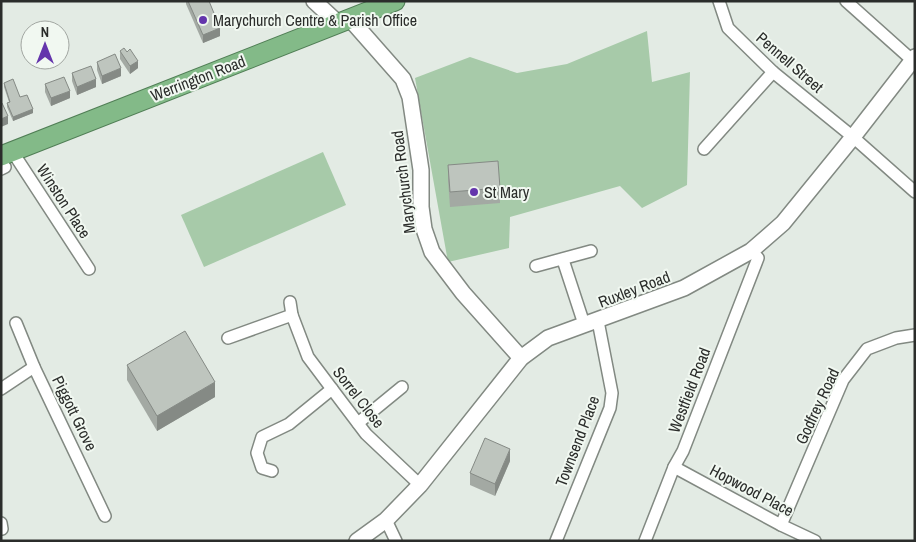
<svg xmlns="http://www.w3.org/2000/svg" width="916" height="542" font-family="'Archivo Narrow',sans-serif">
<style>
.green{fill:#a7caa9}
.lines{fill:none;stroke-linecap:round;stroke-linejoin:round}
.minor-casing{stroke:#828982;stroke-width:14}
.tertiary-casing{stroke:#828982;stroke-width:18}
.trunk-casing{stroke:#507e55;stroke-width:21}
.minor{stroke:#fff;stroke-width:11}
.tertiary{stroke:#fff;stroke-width:15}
.trunk{stroke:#83ba88;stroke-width:19}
.wall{fill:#a3a9a3}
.shaded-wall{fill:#858a85}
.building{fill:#bec5be;stroke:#858a85}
.poi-dot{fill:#6435ac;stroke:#f1f8f1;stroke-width:2}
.labels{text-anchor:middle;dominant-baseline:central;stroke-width:4;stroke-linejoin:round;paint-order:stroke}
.poi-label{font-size:16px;fill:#2b2d2b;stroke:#f1f8f1;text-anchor:start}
.street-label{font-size:16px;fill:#2b2d2b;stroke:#f1f8f1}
</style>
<rect width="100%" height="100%" fill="#e3ebe4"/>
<!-- green -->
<g class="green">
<polygon points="647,31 652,82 690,72 687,185 642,208 620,186 510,217 509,248 448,262 415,78 470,57 517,73 567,64"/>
<polygon points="323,152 346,205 204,267 181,215"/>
</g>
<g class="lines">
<!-- minor casing -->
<g class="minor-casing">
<g id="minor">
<polyline points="719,1 728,28 773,72 853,137 915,192"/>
<polyline points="846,1 912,60"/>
<polyline points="704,149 773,72"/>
<polyline points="12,151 89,269"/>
<polyline points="1,169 5,167"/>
<polyline points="563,260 584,324"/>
<polyline points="536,266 591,251"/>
<polyline points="290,302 292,315"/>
<polyline points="16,323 34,367 105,516"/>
<polyline points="228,338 292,315 308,357 332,389 366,434 420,485"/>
<polyline points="1,389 34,367"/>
<polyline points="358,423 402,387"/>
<polyline points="674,467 781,525 815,541"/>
<polyline points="272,471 262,468 257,453 262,437 289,424 332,389"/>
<polyline points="386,520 396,541"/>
<polyline points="1,523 2,529"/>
<polyline points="781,525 843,380 867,349 896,338 915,335"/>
<polyline points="556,541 610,408 612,393 598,321"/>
<polyline points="645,541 674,467 683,451 758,258 751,251"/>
</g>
</g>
<!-- tertiary casing -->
<g class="tertiary-casing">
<g id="tertiary">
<polyline points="314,1 339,24"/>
<polyline points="351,20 403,79 410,97 421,170 421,207 424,229 432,252 463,293 521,358"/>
<polyline points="357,541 386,520 420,485 521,358 548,338 684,288 751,251 783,223 853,137 915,57"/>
</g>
</g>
<!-- trunk casing -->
<g class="trunk-casing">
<polyline id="trunk" points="1,156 395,1"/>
</g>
<!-- minor -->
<use href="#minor" class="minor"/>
<!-- tertiary -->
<use href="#tertiary" class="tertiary"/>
<!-- trunk -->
<use href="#trunk" class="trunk"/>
</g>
<!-- wall -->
<g class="wall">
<polygon points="186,1 209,1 220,36 203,43 186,4"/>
<polygon points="120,51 127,52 138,68 130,74 120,59"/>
<polygon points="97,62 121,76 102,84 97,70"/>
<polygon points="72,73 96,87 77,95 72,81"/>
<polygon points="4,83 20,97 33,113 13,121 7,107 7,103 9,102 4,87"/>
<polygon points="45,84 70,98 51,106 45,92"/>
<polygon points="448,165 500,188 500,203 450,207 448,180"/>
<polygon points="127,365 215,397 157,431 127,380"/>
<polygon points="510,461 495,496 470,485 470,473"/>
</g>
<!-- shaded-wall -->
<g class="shaded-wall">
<polygon points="220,28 220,36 203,43 203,35"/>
<polygon points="138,61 138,68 130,74 130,66"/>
<polygon points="121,68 121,76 102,84 102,76"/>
<polygon points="96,79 96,87 77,95 77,87"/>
<polygon points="70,91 70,98 51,106 51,98"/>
<polygon points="33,109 33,113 13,121 13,117"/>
<polygon points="8,116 8,124 1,127 1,119"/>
<polygon points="215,382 215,397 157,431 157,416"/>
<polygon points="510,449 510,461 495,496 495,484"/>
</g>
<!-- building -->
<g class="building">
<polygon points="188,1 209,1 220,28 203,35"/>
<polygon points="124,48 127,52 130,49 138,61 130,66 120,51"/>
<polygon points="115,54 121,68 102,76 97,62"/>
<polygon points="91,66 96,79 77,87 72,73"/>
<polygon points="64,77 70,91 51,98 45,84"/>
<polygon points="13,79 20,97 27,95 33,109 13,117 7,103 10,102 4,83"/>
<polygon points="1,103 2,103 8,116 1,119"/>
<polygon points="498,161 500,188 450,192 448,165"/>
<polygon points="185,331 215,382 157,416 127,365"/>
<polygon points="485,438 510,449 495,484 470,473"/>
</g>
<!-- markers -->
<g class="poi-dot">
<circle cx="203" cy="20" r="5"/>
<circle cx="474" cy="192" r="5"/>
</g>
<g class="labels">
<!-- poi labels -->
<g class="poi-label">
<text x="213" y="20">Marychurch Centre &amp; Parish Office</text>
<text x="484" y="192">St Mary</text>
</g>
<!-- street labels -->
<g class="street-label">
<text transform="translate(790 62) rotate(41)">Pennell Street</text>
<text transform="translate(198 78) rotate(-21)">Werrington Road</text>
<text transform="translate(403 182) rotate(-97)">Marychurch Road</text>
<text transform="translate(64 201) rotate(57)">Winston Place</text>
<text transform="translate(634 289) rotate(-21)">Ruxley Road</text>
<text transform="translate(689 390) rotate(-69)">Westfield Road</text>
<text transform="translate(359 397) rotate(52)">Sorrel Close</text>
<text transform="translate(817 406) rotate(-65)">Godfrey Road</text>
<text transform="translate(75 413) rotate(64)">Piggott Grove</text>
<text transform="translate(577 441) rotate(-69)">Townsend Place</text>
<text transform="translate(752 490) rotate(28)">Hopwood Place</text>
</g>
</g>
<!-- border -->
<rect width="916" height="542" fill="none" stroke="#2b2d2b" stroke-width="5"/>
<!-- north arrow -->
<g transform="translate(45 45)"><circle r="24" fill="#f1f8f1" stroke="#a2a7a2"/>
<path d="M0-4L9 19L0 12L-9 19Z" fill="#6435ac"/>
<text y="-8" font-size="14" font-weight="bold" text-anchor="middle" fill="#2b2d2b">N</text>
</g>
</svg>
